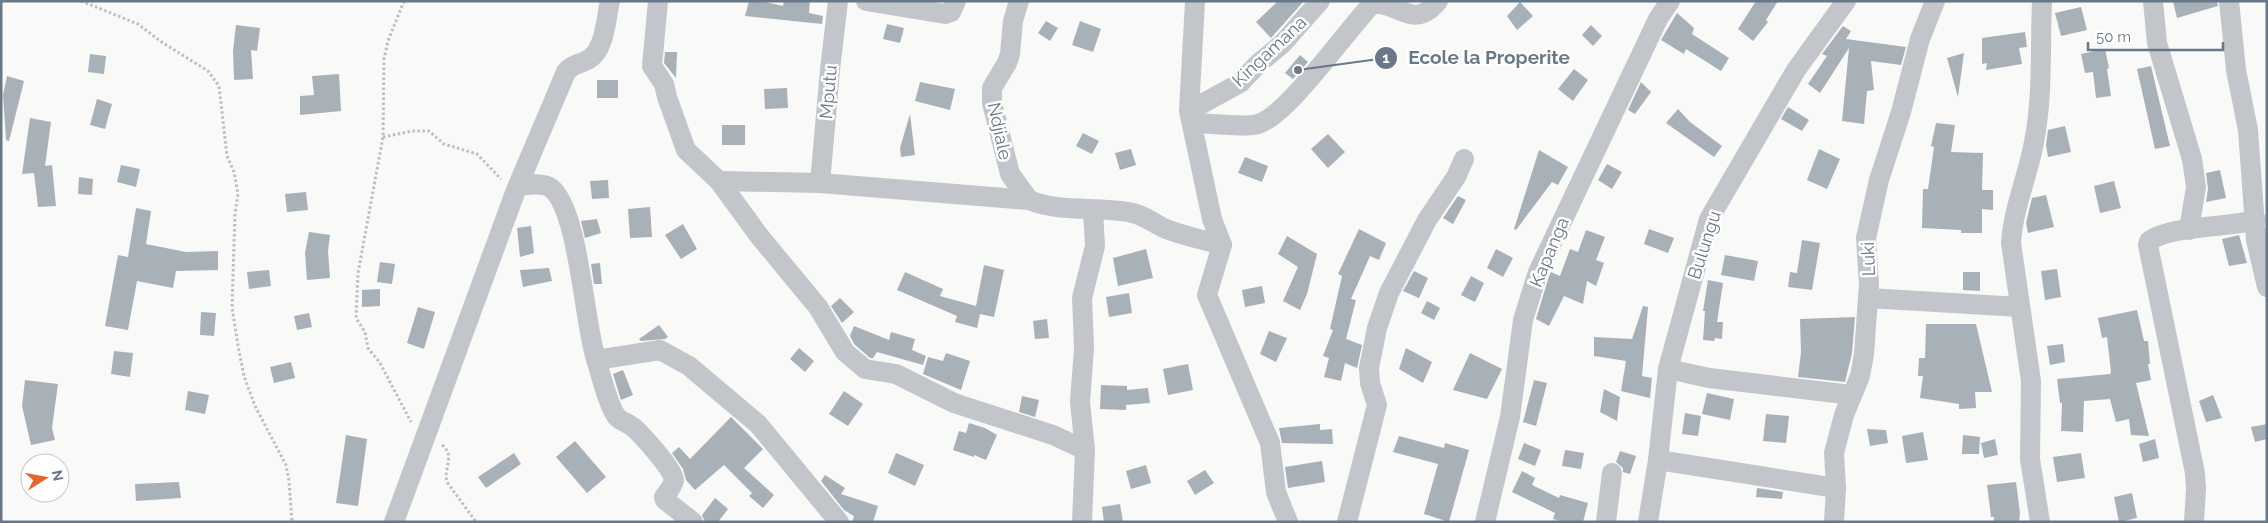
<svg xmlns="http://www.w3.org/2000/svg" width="2268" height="523" font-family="Raleway,sans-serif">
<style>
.building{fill:#a9b1b8}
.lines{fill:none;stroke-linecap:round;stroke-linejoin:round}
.path{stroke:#bcbfc2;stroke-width:3;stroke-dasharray:2.5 2.5;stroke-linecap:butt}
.minor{stroke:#c2c6cb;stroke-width:20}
.labels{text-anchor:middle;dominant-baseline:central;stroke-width:5;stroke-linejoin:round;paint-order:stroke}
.street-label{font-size:18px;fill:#687888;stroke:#fff}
.leader{fill:none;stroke:#687888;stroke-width:2}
.callout-dot{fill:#687888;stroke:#fff;stroke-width:2}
.mark-label{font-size:15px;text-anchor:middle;font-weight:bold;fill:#fff}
.callout-label{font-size:19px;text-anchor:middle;font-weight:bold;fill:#687888;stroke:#fff;stroke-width:5;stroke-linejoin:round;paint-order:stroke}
</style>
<rect width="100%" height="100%" fill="#f9f9f7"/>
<!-- building -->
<g class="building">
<polygon points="749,1 761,1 783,6 784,1 810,1 809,13 823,16 822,24 745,16"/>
<polygon points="1278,1 1304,1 1271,38 1256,22"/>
<polygon points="1756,1 1778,1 1766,20 1768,22 1753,41 1738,29"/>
<polygon points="2173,1 2217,1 2218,6 2177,18"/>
<polygon points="1520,2 1533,16 1517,30 1507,16"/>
<polygon points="2081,7 2087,30 2061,36 2055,13"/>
<polygon points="1677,13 1694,28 1692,34 1729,58 1721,71 1686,49 1684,54 1661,40"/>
<polygon points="1046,21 1058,28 1050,41 1038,33"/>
<polygon points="1080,21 1101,29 1093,52 1072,45"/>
<polygon points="887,24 904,28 900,43 883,39"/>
<polygon points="236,25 260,28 257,51 251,50 253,79 234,80 233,51"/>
<polygon points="1591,25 1602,36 1593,46 1582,35"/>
<polygon points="1843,26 1851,31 1846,39 1906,47 1901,65 1871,61 1874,90 1867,91 1864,124 1842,121 1849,48 1820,93 1808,84 1827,56 1822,54"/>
<polygon points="2025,32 2027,47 2019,48 2022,64 1986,70 1987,63 1982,64 1982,38"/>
<polygon points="2105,49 2109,68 2107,69 2111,96 2096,98 2093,72 2085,73 2081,54"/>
<polygon points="665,52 677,52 676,78 664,63"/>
<polygon points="1964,53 1958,97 1947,58"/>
<polygon points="90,54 106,56 104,74 88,72"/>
<polygon points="1300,55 1308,62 1293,79 1285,73"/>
<polygon points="2151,66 2170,146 2155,149 2137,69"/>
<polygon points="1574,69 1588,80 1573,101 1558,89"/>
<polygon points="339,74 341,111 300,115 300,96 314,95 312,76"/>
<polygon points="7,76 24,81 9,141 6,140 3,95"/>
<rect x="597" y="80" width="21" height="18"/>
<polygon points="920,82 955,89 950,110 915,101"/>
<polygon points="1641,82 1651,92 1635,114 1628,110"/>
<polygon points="787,88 788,108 765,109 764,89"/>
<polygon points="97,99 112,104 105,129 90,125"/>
<polygon points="1788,107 1809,120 1802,131 1781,119"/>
<polygon points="1678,109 1690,122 1722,146 1714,157 1666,123"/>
<polygon points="910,114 915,155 901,157 900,148"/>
<polygon points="30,118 51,122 45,166 52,165 56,206 38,207 34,173 22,174"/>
<polygon points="1936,123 1955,125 1951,152 1983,153 1982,190 1993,190 1993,210 1982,209 1982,233 1961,233 1961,230 1922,228 1923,189 1928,189 1934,147 1931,146"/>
<rect x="722" y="125" width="23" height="20"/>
<polygon points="2065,126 2071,152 2048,157 2046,145 2048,130"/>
<polygon points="1083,133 1099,141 1092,154 1076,146"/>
<polygon points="1328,134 1345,152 1328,168 1311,149"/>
<polygon points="1131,149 1136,165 1120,170 1115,153"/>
<polygon points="1819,149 1840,159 1827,189 1807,180"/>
<polygon points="1539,150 1568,167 1558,185 1552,182 1516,230 1514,229"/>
<polygon points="1245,157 1268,166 1262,182 1238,173"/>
<polygon points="1607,164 1622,172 1612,189 1598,180"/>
<polygon points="121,165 140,169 136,187 117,182"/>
<polygon points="2220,170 2226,198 2206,202 2208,189 2206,173"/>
<polygon points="79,177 93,179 92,195 78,194"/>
<polygon points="608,180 609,198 592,199 590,181"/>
<polygon points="2114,181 2121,208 2100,213 2094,186"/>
<polygon points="306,192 308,210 287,212 285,194"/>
<polygon points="2046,195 2054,227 2028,233 2026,223 2032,198"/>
<polygon points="1458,196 1466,200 1453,224 1443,218"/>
<polygon points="650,207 652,237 630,238 628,209"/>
<polygon points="136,208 151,211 146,244 186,252 218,251 218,270 176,271 173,288 137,281 128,330 105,326 118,255 128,257"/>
<polygon points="597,219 601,233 585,238 581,221"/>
<polygon points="683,224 697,249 681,259 665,235"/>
<polygon points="531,226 534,253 520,257 517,228"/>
<polygon points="1359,229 1386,243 1379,260 1370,256 1351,299 1356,300 1346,339 1362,345 1357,368 1345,363 1341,381 1324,377 1329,358 1323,356 1333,330 1330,329 1342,276 1338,274"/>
<polygon points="1649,229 1674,238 1668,253 1644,244"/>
<polygon points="1586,230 1605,237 1596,260 1604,263 1596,286 1587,281 1583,304 1564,296 1549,326 1536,319 1549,276 1551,272 1560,276 1570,249 1578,252"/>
<polygon points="309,232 330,235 328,251 330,278 307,280 305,253"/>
<polygon points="2239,235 2247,263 2229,266 2222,239"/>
<polygon points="1287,236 1317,254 1307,294 1300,310 1283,301 1298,267 1278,254"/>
<polygon points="1802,240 1820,243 1812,290 1788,287 1790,272 1797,273"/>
<polygon points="1146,249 1153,278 1118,286 1113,258"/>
<polygon points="1496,249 1513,258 1503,277 1487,268"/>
<polygon points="1725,255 1758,261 1754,281 1721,275"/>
<polygon points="380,262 395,264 392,284 377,282"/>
<polygon points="600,263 602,284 594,284 591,264"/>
<polygon points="984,265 1004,270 994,317 980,314 977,328 955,322 957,316 897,290 905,272 943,289 940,296 976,306"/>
<polygon points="549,268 552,281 523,287 520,270"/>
<polygon points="2057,269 2061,297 2045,300 2041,271"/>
<polygon points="269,270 271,286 249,289 247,272"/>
<polygon points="1414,271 1428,278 1419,298 1403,291"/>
<polygon points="1963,272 1980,272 1980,291 1963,290"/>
<polygon points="1471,276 1484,283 1475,302 1461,295"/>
<polygon points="1708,280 1723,283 1717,322 1723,322 1722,339 1715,338 1714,341 1703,340 1705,311 1703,311"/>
<polygon points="1262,286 1265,303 1245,307 1242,290"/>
<polygon points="380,289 380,306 362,307 362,290"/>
<polygon points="1129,293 1132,313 1109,317 1106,297"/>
<polygon points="840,298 854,312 842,323 831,306"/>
<polygon points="1427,301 1440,308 1434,320 1421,313"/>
<polygon points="1643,306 1648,307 1642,376 1652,378 1650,398 1621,391 1626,361 1594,356 1594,337 1632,339"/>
<polygon points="418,307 435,312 424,349 407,343"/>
<polygon points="2137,310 2144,341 2148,341 2150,364 2148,364 2151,380 2136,383 2149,436 2131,435 2129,419 2116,422 2110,399 2084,401 2083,432 2061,431 2062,403 2060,403 2057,379 2110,374 2111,372 2107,337 2102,338 2098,318"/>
<polygon points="201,312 216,313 214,336 200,335"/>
<polygon points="309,313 312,327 297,330 294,316"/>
<polygon points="1855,317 1852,353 1845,382 1798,377 1801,352 1800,319"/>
<polygon points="1047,319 1049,338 1035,339 1033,321"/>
<polygon points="1926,324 1976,324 1992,392 1975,392 1976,408 1959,409 1959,404 1920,398 1923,376 1918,376 1919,358 1925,358"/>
<polygon points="659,325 668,337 665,339 641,341 639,339"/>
<polygon points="854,326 889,340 891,332 915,339 912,350 926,356 923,365 877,352 873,358 870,358 854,344 850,336"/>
<polygon points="1269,331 1287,338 1276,362 1260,354"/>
<polygon points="2063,344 2065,362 2050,365 2047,346"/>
<polygon points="799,348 814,361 805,372 790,359"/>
<polygon points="1406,348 1432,362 1423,383 1399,369"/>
<polygon points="114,351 133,353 130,377 111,374"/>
<polygon points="946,353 970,361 961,390 923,374 928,357 943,361"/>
<polygon points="1470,353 1502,369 1487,399 1453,390"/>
<polygon points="291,362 295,378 274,383 270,367"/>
<polygon points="1188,364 1193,390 1168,395 1163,369"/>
<polygon points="623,370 633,395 621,400 613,374"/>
<polygon points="25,380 58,384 52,428 55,440 31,445 22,406"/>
<polygon points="1534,380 1547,383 1536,426 1523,422"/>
<polygon points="1101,385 1127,386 1127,390 1148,388 1150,403 1126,405 1126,410 1100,409"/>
<polygon points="1604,389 1620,397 1617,421 1600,412"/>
<polygon points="188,391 209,395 205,414 185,410"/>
<polygon points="844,391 863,404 848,426 829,414"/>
<polygon points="1707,393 1734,399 1730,420 1702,414"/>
<polygon points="2213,395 2222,418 2206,422 2199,401"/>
<polygon points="1022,396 1039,400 1035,417 1019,412"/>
<polygon points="1685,413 1701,416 1698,436 1682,434"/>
<polygon points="1766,414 1789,416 1786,443 1763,441"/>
<polygon points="731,417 763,449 744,468 774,495 763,508 749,496 752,493 724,465 695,490 686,480 683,469 672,453 679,447 690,459"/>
<polygon points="969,423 985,428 997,435 986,460 974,455 974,457 953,450 959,431 966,433"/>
<polygon points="1320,424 1320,430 1332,429 1333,444 1282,443 1279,428"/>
<polygon points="2267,424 2267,439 2255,442 2251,427"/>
<polygon points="1867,429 1886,430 1888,443 1870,446"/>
<polygon points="1923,432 1928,460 1906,463 1902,436"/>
<polygon points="346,435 367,439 358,506 336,503"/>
<polygon points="1963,435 1980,437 1979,454 1962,454"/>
<polygon points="1399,436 1444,448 1445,443 1469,450 1449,522 1424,514 1438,464 1393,452"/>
<polygon points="1995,439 1998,455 1984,458 1981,443"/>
<polygon points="2155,439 2159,458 2143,462 2139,444"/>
<polygon points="575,441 606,477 587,493 556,457"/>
<polygon points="1524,443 1541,450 1535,466 1518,459"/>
<polygon points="1565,450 1584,453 1581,469 1562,466"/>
<polygon points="1620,451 1636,456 1630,474 1623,472 1623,468 1616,462"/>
<polygon points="514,453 521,464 486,488 478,477"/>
<polygon points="896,453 924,465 915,486 888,473"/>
<polygon points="2081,453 2085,478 2057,482 2053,457"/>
<polygon points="1322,461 1325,482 1288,488 1285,467"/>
<polygon points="1146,465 1151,483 1131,489 1126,471"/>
<polygon points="1205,470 1214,483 1195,495 1187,481"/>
<polygon points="1522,471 1535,478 1532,485 1559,498 1560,495 1588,503 1583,522 1564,522 1553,519 1555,513 1512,492"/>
<polygon points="825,475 845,488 841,494 878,506 873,522 852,522 854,516 844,510 821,481"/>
<polygon points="179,482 181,498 136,501 135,484"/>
<polygon points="2016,482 2020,513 2019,522 1994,522 1994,517 1991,517 1987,485"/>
<polygon points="1757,488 1783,492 1782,499 1756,497"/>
<polygon points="2132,493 2137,518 2119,522 2114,497"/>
<polygon points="715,498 728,509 718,522 705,522 702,515"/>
<polygon points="1120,504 1123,522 1104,522 1102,507"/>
</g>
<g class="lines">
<!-- path -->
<g class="path">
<polyline points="81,1 138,24 160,41 208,71 219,86 227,156 234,172 238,194 235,213 232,307 238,346 244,376 255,406 286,465 289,481 292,522"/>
<polyline points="404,1 388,41 384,59 383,137 358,273 356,318 365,332 368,348 380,363 411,422"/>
<polyline points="383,137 412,131 429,131 444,144 477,154 501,179"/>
<path d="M442 445C456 456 443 468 447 482L476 522"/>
</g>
<!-- minor -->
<g class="minor">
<polyline points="658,1 652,66 664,84 667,97 686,150 719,181 760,237 818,307 845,352 865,369 896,374 954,403 1053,435 1085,450"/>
<polyline points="866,1 945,14 951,12 956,1"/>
<polyline points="1019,1 1013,21 1010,54 1007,63 992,88 992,103 1010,174 1029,200"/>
<polyline points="1195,1 1189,111 1212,219 1222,245 1207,295 1270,443 1276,492 1288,522"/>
<polyline points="2153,1 2157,43 2192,159 2196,187 2189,230"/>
<polyline points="2229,1 2236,70 2248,130 2256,240"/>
<polyline points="1189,111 1240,83 1258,64 1283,43 1320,1"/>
<path d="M1192 123C1207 123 1246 128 1258 124 1287 116 1347 30 1372 4 1397 0 1414 32 1438 1"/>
<path d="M719 181 820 183 1029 200C1061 213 1094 206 1128 212 1143 214 1153 223 1166 229 1184 236 1204 240 1222 245"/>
<polyline points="820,183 830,70 838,1"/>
<path d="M518 186C529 185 543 182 551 188 579 210 584 323 596 359 600 372 609 408 617 417 620 421 628 423 633 427 642 435 674 470 674 480 673 486 668 492 664 497L665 500 693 522"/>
<polyline points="2267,238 2256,240 2267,287"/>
<polyline points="1868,298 2020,307"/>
<polyline points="596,360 660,350 689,366 758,424 839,522"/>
<polyline points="1668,369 1709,378 1852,395"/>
<polyline points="1658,460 1836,488"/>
<path d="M394 522 516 190 566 72C573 63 580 65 589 59 605 50 606 18 610 1"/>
<polyline points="1082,522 1085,450 1080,402 1084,348 1082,298 1095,246 1093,210"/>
<polyline points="1347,522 1377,405 1370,383 1369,368 1377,328 1389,293 1427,220 1456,177 1464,159"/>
<polyline points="1485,522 1510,417 1523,320 1538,272 1658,19 1670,1"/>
<polyline points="1606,522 1612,473"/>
<polyline points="1648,522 1658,460 1668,369 1709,219 1796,70 1846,1"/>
<polyline points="1834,522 1836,488 1834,453 1844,415 1860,376 1864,354 1869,284 1866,238 1879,180 1901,112 1920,39 1935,1"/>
<path d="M2040 522 2030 459 2031 381 2011 243C2013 209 2028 176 2034 142 2043 97 2040 48 2042 1"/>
<path d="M2194 522 2196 489 2195 473 2148 245 2149 241C2173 225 2226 228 2256 220"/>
</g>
</g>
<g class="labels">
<!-- street labels -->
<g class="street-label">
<text transform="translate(1269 51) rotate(-43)">Kingamana</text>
<text transform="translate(828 92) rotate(-85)">Mputu</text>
<text transform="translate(1000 131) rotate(78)">Ndjiale</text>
<text transform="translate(1704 245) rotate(-72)">Bulungu</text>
<text transform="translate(1549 252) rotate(-67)">Kapanga</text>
<text transform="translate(1868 259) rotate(-92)">Luki</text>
</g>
</g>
<!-- callouts -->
<path class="leader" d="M1298 70L1386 58"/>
<g class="callout-dot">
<circle cx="1298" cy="70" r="5"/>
<circle cx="1386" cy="58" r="12"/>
</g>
<g class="mark-label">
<text x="1386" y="63">1</text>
</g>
<g class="callout-label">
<text x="1489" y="64">Ecole la Properite</text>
</g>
<!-- border -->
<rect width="2268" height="523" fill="none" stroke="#687888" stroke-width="5"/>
<!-- north arrow -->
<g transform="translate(45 478) rotate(79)"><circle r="24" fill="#ffffff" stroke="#c3c9cf"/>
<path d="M0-4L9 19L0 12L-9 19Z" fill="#e3662e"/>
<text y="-8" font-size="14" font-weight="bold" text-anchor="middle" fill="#687888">N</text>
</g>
<!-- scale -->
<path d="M2088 42v8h135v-8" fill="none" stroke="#687888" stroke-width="2.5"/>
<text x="2096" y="42" font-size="15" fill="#687888" stroke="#ffffff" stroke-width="4" paint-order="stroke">50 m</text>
</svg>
